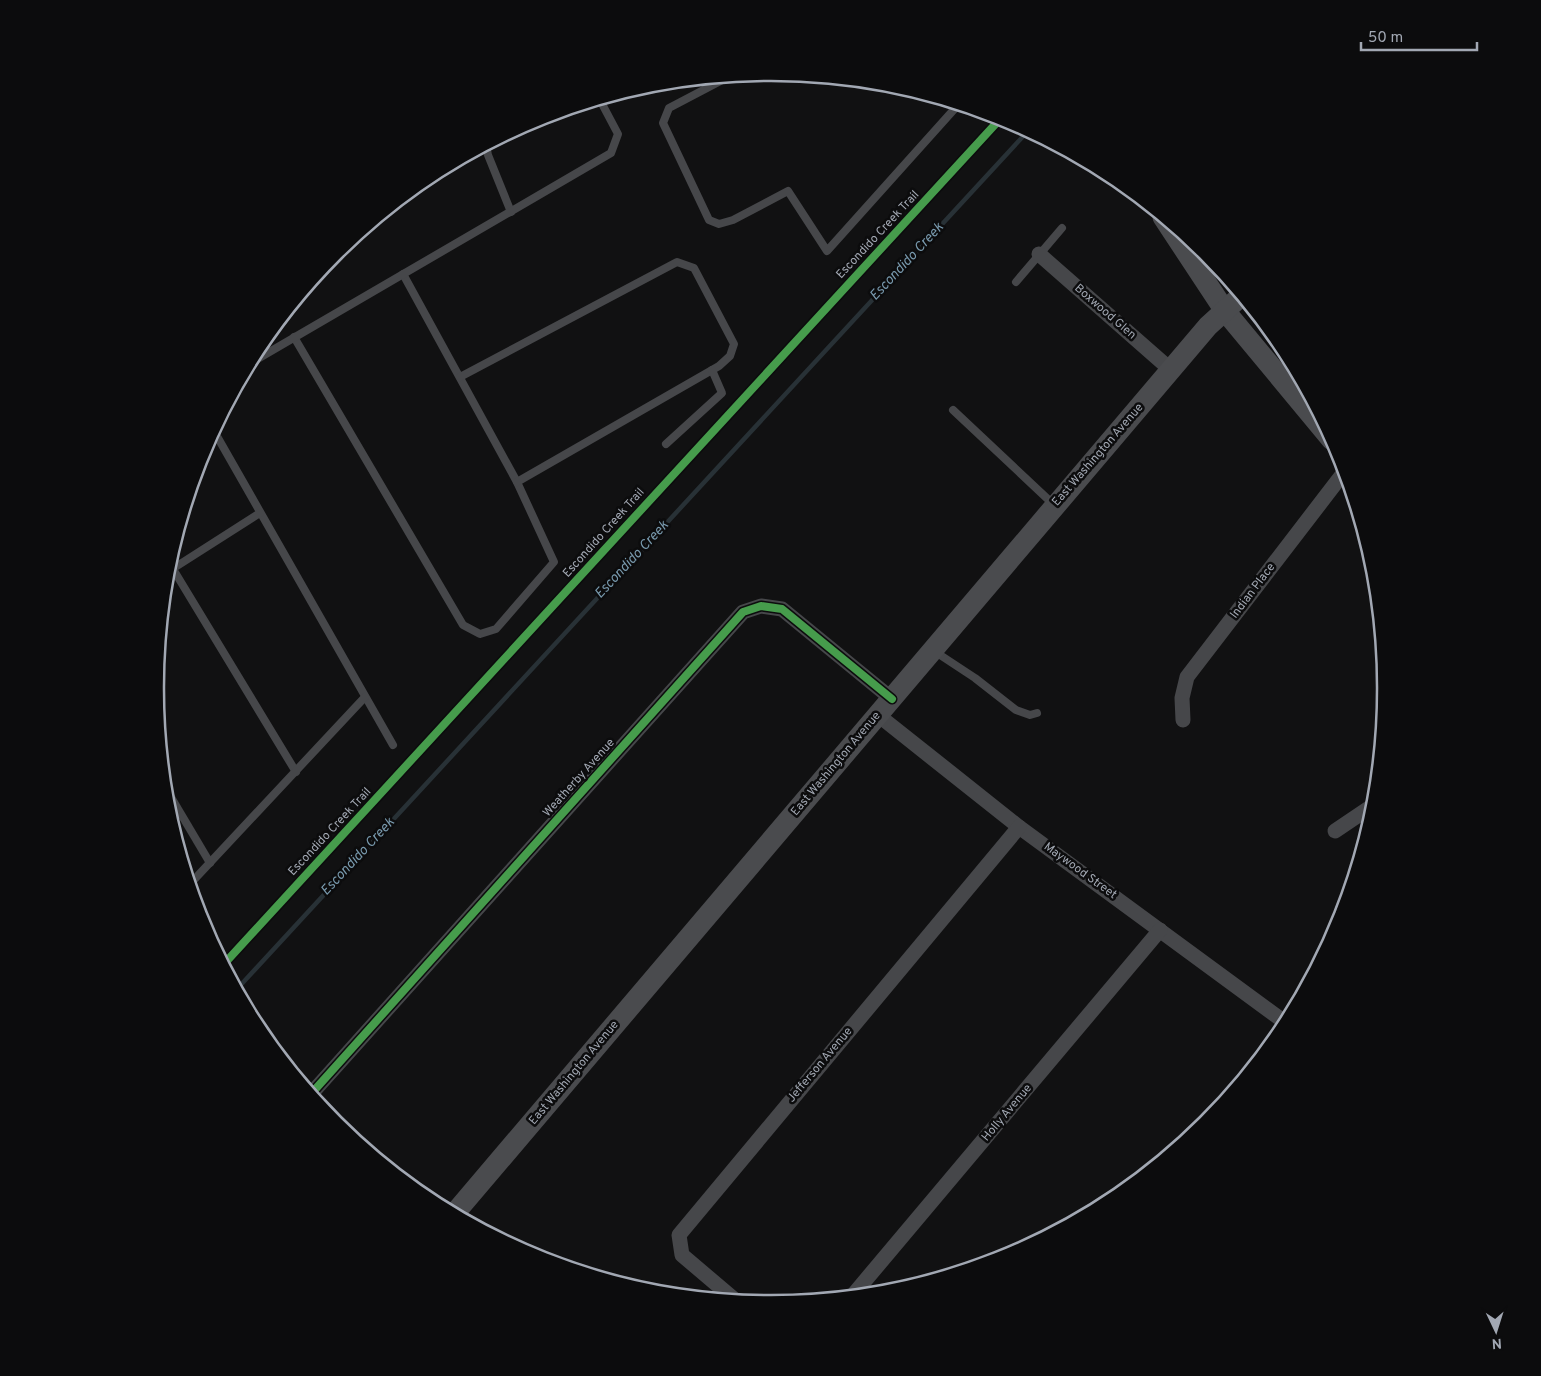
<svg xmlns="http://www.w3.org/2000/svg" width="1541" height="1376" font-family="Overpass,sans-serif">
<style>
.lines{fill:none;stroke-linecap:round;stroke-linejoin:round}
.stream{stroke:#283136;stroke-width:4.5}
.lane{stroke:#46474a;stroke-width:8}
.street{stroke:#46474a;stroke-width:15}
.secondary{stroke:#4a4b4e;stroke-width:21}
.cycleway-casing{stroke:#0c0c0d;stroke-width:11}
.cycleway{stroke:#469c4c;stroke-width:8}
.labels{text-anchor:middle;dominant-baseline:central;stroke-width:5;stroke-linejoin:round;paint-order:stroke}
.street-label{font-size:12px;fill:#a2a8b3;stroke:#0c0c0d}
.water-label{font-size:14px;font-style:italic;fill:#799aae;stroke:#0c0c0d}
.rim{fill:none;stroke:#a2a8b3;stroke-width:2.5}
</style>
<rect width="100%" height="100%" fill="#111112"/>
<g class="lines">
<!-- stream -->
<polyline class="stream" points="237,989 1028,131"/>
<!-- lane -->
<g class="lane">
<polyline points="730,76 669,108 663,123 709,220 719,224 733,220 788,191 827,251 958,105"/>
<polyline points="486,145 488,155 511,212"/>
<polyline points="1016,282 1062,228"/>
<polyline points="294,337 463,625 480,634 496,629 554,562 517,482 403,274"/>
<polyline points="254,361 611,153 618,134 600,100"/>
<polyline points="460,377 677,262 694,268 734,344 730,356 719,366 517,482"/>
<polyline points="953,410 1053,504"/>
<polyline points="214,431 393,745"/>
<polyline points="666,444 722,393 712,370"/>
<polyline points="173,569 296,772"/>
<polyline points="166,573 260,513"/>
<polyline points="934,651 975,678 1016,710 1030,715 1037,713"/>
<polyline points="165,787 210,863"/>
<polyline points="190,884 365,697"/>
</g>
<!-- street -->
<g class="street">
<polyline points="1039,254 1171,370"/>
<polyline points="878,715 1019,827 1286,1023"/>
<polyline points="1183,720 1182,698 1187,677 1345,471"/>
<polyline points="1335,831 1375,804"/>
<polyline points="311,1094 743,612 761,606 782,609 892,699"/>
<polyline points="853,1295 1160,930"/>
<polyline points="735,1300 682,1255 679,1235 1019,827"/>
</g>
<!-- secondary -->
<g class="secondary">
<polyline points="1163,217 1225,311 1332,440"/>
<polyline points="454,1214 1208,326 1241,296"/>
</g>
<!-- cycleway casing -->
<g class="cycleway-casing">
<g id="cycleway">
<polyline points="224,964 1001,118"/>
<polyline points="311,1094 743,612 761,606 782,609 892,699"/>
</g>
</g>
<!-- cycleway -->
<use href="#cycleway" class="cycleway"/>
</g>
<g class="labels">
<!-- street labels -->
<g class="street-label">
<text transform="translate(878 235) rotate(-47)">Escondido Creek Trail</text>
<text transform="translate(1105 312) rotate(41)">Boxwood Glen</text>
<text transform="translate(1098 455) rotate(-49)">East Washington Avenue</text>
<text transform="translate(604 533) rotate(-48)">Escondido Creek Trail</text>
<text transform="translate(1253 591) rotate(-53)">Indian Place</text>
<text transform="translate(836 764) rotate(-50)">East Washington Avenue</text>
<text transform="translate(579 778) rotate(-48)">Weatherby Avenue</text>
<text transform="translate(330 832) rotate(-47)">Escondido Creek Trail</text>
<text transform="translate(1080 871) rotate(36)">Maywood Street</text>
<text transform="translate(820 1065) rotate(-50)">Jefferson Avenue</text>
<text transform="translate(574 1073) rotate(-50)">East Washington Avenue</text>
<text transform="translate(1007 1113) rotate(-50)">Holly Avenue</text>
</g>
<!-- water labels -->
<g class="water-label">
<text transform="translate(907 262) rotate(-47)">Escondido Creek</text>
<text transform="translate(632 560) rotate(-47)">Escondido Creek</text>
<text transform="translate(358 857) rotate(-47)">Escondido Creek</text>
</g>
</g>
<!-- crop -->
<path d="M0 0H1541V1376H0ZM770 81H771A606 606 0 0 1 1377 687V689A606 606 0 0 1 771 1295H770A606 606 0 0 1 164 689V687A606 606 0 0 1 770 81Z" fill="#0c0c0d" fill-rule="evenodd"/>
<path class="rim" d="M770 81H771A606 606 0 0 1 1377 687V689A606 606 0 0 1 771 1295H770A606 606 0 0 1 164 689V687A606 606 0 0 1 770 81Z"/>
<!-- north arrow -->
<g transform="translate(1496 1331) rotate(176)" stroke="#0c0c0d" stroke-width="4" paint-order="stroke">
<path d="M0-4L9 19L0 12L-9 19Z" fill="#a2a8b3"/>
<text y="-8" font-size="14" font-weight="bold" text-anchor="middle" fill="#a2a8b3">N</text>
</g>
<!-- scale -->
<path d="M1361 42v8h116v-8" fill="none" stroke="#a2a8b3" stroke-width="2.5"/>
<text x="1368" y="42" font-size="15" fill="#a2a8b3" stroke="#0c0c0d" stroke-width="4" paint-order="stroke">50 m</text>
</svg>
